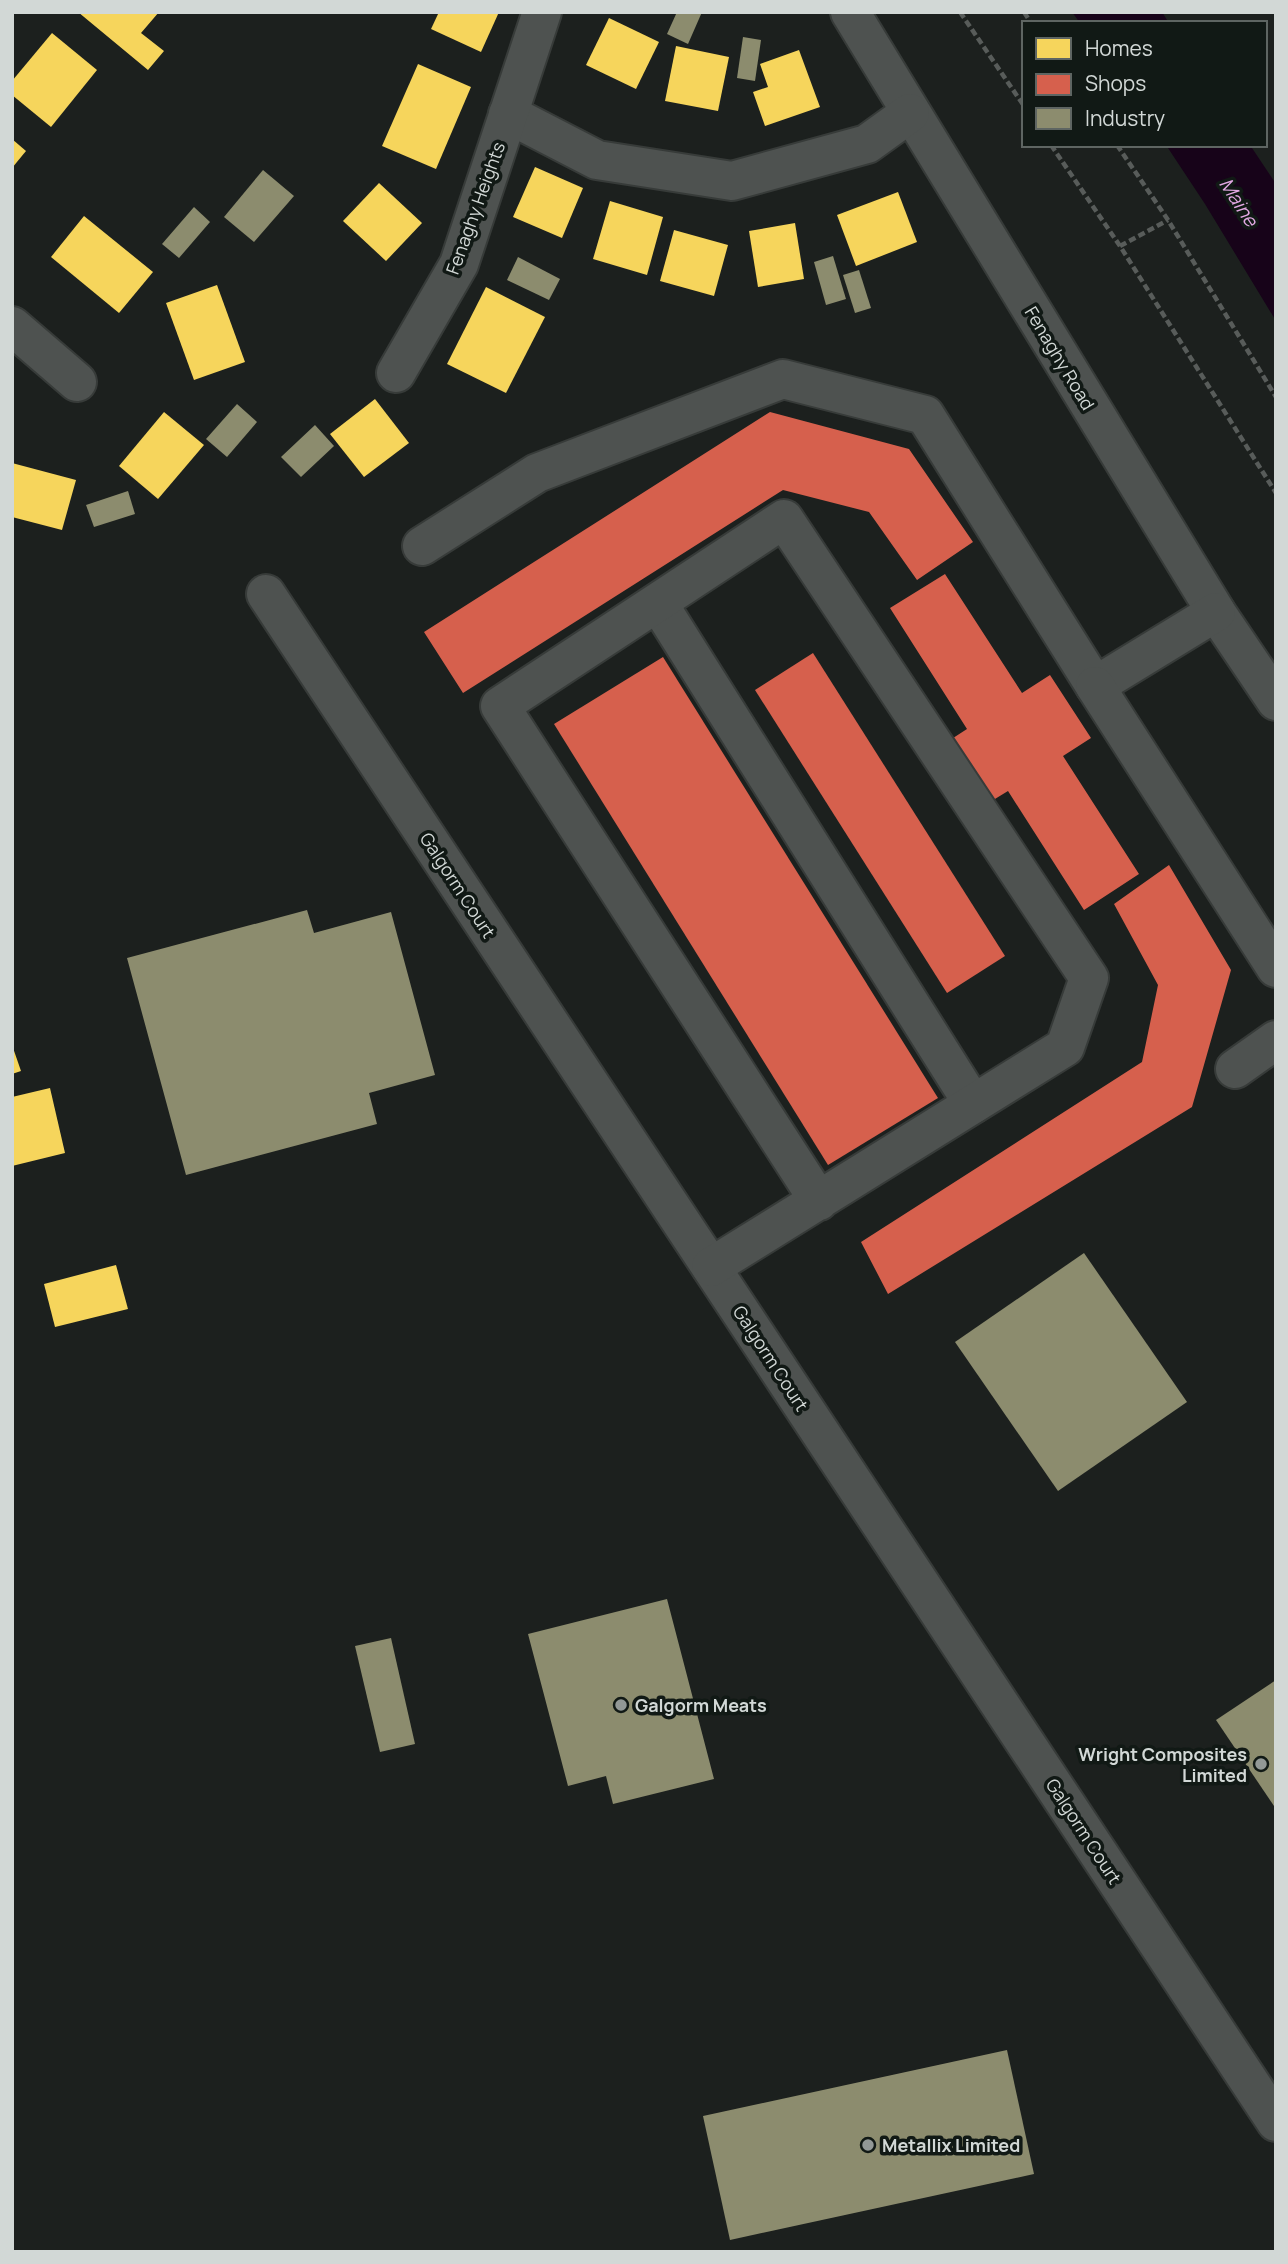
<svg xmlns="http://www.w3.org/2000/svg" width="1288" height="2264" font-family="Manrope,sans-serif">
<style>
.water{fill:#170319}
.homes{fill:#f6d55c}
.shops{fill:#d6604d}
.industry{fill:#8c8c6e}
.lines{fill:none;stroke-linecap:round;stroke-linejoin:round}
.minor-casing{stroke:#373b39;stroke-width:42}
.path{stroke:#585c5a;stroke-width:4.5;stroke-dasharray:7 3.5;stroke-linecap:butt}
.minor{stroke:#4e5250;stroke-width:38}
.poi-dot{fill:#929896;stroke:#111915;stroke-width:2.5}
.labels{text-anchor:middle;dominant-baseline:central;stroke-width:7;stroke-linejoin:round;paint-order:stroke}
.street-label{font-size:18px;fill:#d2d8d6;stroke:#111915}
.poi-label{font-size:18px;font-weight:bold;fill:#d2d8d6;stroke:#111915;text-anchor:start}
.water-label{font-size:19px;font-style:italic;fill:#e2a8e3;stroke:#111915}
</style>
<rect width="100%" height="100%" fill="#1c201e"/>
<!-- water -->
<g class="water">
<polygon points="1072,12 1162,12 1169,23 1080,23"/>
<polygon points="1166,145 1250,145 1276,184 1276,321 1205,204"/>
</g>
<!-- homes -->
<g class="homes">
<polygon points="78,12 159,12 141,33 164,51 148,70"/>
<polygon points="439,12 499,12 481,52 431,29"/>
<polygon points="609,18 659,42 636,89 586,65"/>
<polygon points="52,33 97,70 51,127 12,95 12,81"/>
<polygon points="676,46 729,57 718,111 665,101"/>
<polygon points="799,50 820,107 765,126 753,92 768,87 760,64"/>
<polygon points="418,64 471,87 436,169 382,146"/>
<polygon points="12,139 26,151 12,168"/>
<polygon points="535,167 583,188 562,238 513,217"/>
<polygon points="379,183 422,223 386,261 343,221"/>
<polygon points="898,192 917,242 856,266 837,215"/>
<polygon points="610,201 663,217 647,275 593,259"/>
<polygon points="84,216 153,272 119,313 51,257"/>
<polygon points="795,223 804,279 758,287 749,231"/>
<polygon points="674,230 728,245 714,296 660,281"/>
<polygon points="217,285 245,362 194,380 166,303"/>
<polygon points="486,287 545,317 506,393 447,364"/>
<polygon points="375,399 409,443 364,477 330,434"/>
<polygon points="164,412 204,445 158,499 119,466"/>
<polygon points="12,463 76,480 62,530 12,517"/>
<polygon points="12,1045 21,1071 12,1074"/>
<polygon points="50,1088 65,1153 12,1166 12,1097"/>
<polygon points="116,1265 128,1309 55,1327 44,1284"/>
</g>
<!-- shops -->
<g class="shops">
<polygon points="770,412 909,449 973,542 917,580 869,512 783,490 463,693 424,632"/>
<polygon points="945,574 1022,693 1050,675 1091,738 1063,756 1139,874 1084,910 1008,791 990,802 950,740 967,729 890,608"/>
<polygon points="813,653 1005,956 947,993 755,690"/>
<polygon points="663,657 938,1098 828,1165 554,724"/>
<polygon points="1169,865 1231,970 1192,1107 888,1294 861,1242 1142,1062 1158,985 1114,904"/>
</g>
<!-- industry -->
<g class="industry">
<polygon points="677,12 702,12 688,44 667,34"/>
<polygon points="743,37 761,40 755,81 737,78"/>
<polygon points="263,170 294,196 254,242 224,217"/>
<polygon points="194,207 210,222 179,258 162,244"/>
<polygon points="833,256 846,299 826,305 814,262"/>
<polygon points="518,257 560,279 549,300 507,280"/>
<polygon points="859,270 871,308 855,313 843,275"/>
<polygon points="237,404 257,422 227,457 206,439"/>
<polygon points="315,425 334,446 301,477 281,457"/>
<polygon points="128,491 135,514 94,527 86,505"/>
<polygon points="307,910 314,933 391,912 435,1075 369,1093 377,1124 186,1175 127,958"/>
<polygon points="1084,1253 1187,1402 1058,1491 955,1342"/>
<polygon points="667,1599 714,1779 613,1804 606,1776 568,1786 528,1634"/>
<polygon points="391,1638 415,1744 380,1752 355,1646"/>
<polygon points="1276,1680 1276,1809 1216,1720"/>
<polygon points="1007,2050 1034,2174 730,2240 703,2116"/>
</g>
<g class="lines">
<!-- minor casing -->
<g class="minor-casing">
<g id="minor">
<polyline points="850,12 1216,612 1276,701"/>
<polyline points="508,114 597,160 732,181 867,144 910,113"/>
<polyline points="12,326 77,382"/>
<polyline points="396,373 459,264 542,12"/>
<polyline points="422,546 537,473 783,379 925,415 1095,686 1216,612"/>
<polyline points="266,594 1276,2122"/>
<polyline points="658,603 973,1104"/>
<polyline points="1095,686 1276,968"/>
<polyline points="1235,1069 1276,1040"/>
<polyline points="711,1267 1065,1047 1089,978 784,519 500,706 819,1201"/>
</g>
</g>
<!-- path -->
<g class="path">
<polyline points="960,12 1024,106"/>
<polyline points="1024,12 1031,23"/>
<polyline points="1051,145 1120,246 1276,493"/>
<polyline points="1117,145 1168,220 1276,397"/>
<polyline points="1120,246 1168,220"/>
</g>
<!-- minor -->
<use href="#minor" class="minor"/>
</g>
<!-- markers -->
<g class="poi-dot">
<circle cx="621" cy="1705" r="7"/>
<circle cx="1261" cy="1764" r="7"/>
<circle cx="868" cy="2145" r="7"/>
</g>
<g class="labels">
<!-- street labels -->
<g class="street-label">
<text transform="translate(475 208) rotate(-70)">Fenaghy Heights</text>
<text transform="translate(1060 358) rotate(59)">Fenaghy Road</text>
<text transform="translate(458 885) rotate(57)">Galgorm Court</text>
<text transform="translate(771 1358) rotate(57)">Galgorm Court</text>
<text transform="translate(1084 1831) rotate(57)">Galgorm Court</text>
</g>
<!-- poi labels -->
<g class="poi-label">
<text x="635" y="1705">Galgorm Meats</text>
<text x="1247" y="1754" text-anchor="end">Wright Composites<tspan x="1247" dy="21">Limited</tspan></text>
<text x="882" y="2145">Metallix Limited</text>
</g>
<!-- water labels -->
<g class="water-label">
<text transform="translate(1239 202) rotate(57)">Maine</text>
</g>
</g>
<!-- border -->
<rect width="1288" height="2264" fill="none" stroke="#d2d8d6" stroke-width="28"/>
<!-- legend -->
<rect x="1022" y="21" width="245" height="126" fill="#111915" stroke="#5e6562" stroke-width="2"/>
<rect x="1036" y="38" width="35" height="21" fill="#f6d55c" stroke="#5e6562" stroke-width="2"/>
<text x="1085" y="56" font-size="21" fill="#d2d8d6">Homes</text>
<rect x="1036" y="74" width="35" height="21" fill="#d6604d" stroke="#5e6562" stroke-width="2"/>
<text x="1085" y="91" font-size="21" fill="#d2d8d6">Shops</text>
<rect x="1036" y="108" width="35" height="21" fill="#8c8c6e" stroke="#5e6562" stroke-width="2"/>
<text x="1085" y="126" font-size="21" fill="#d2d8d6">Industry</text>
</svg>
